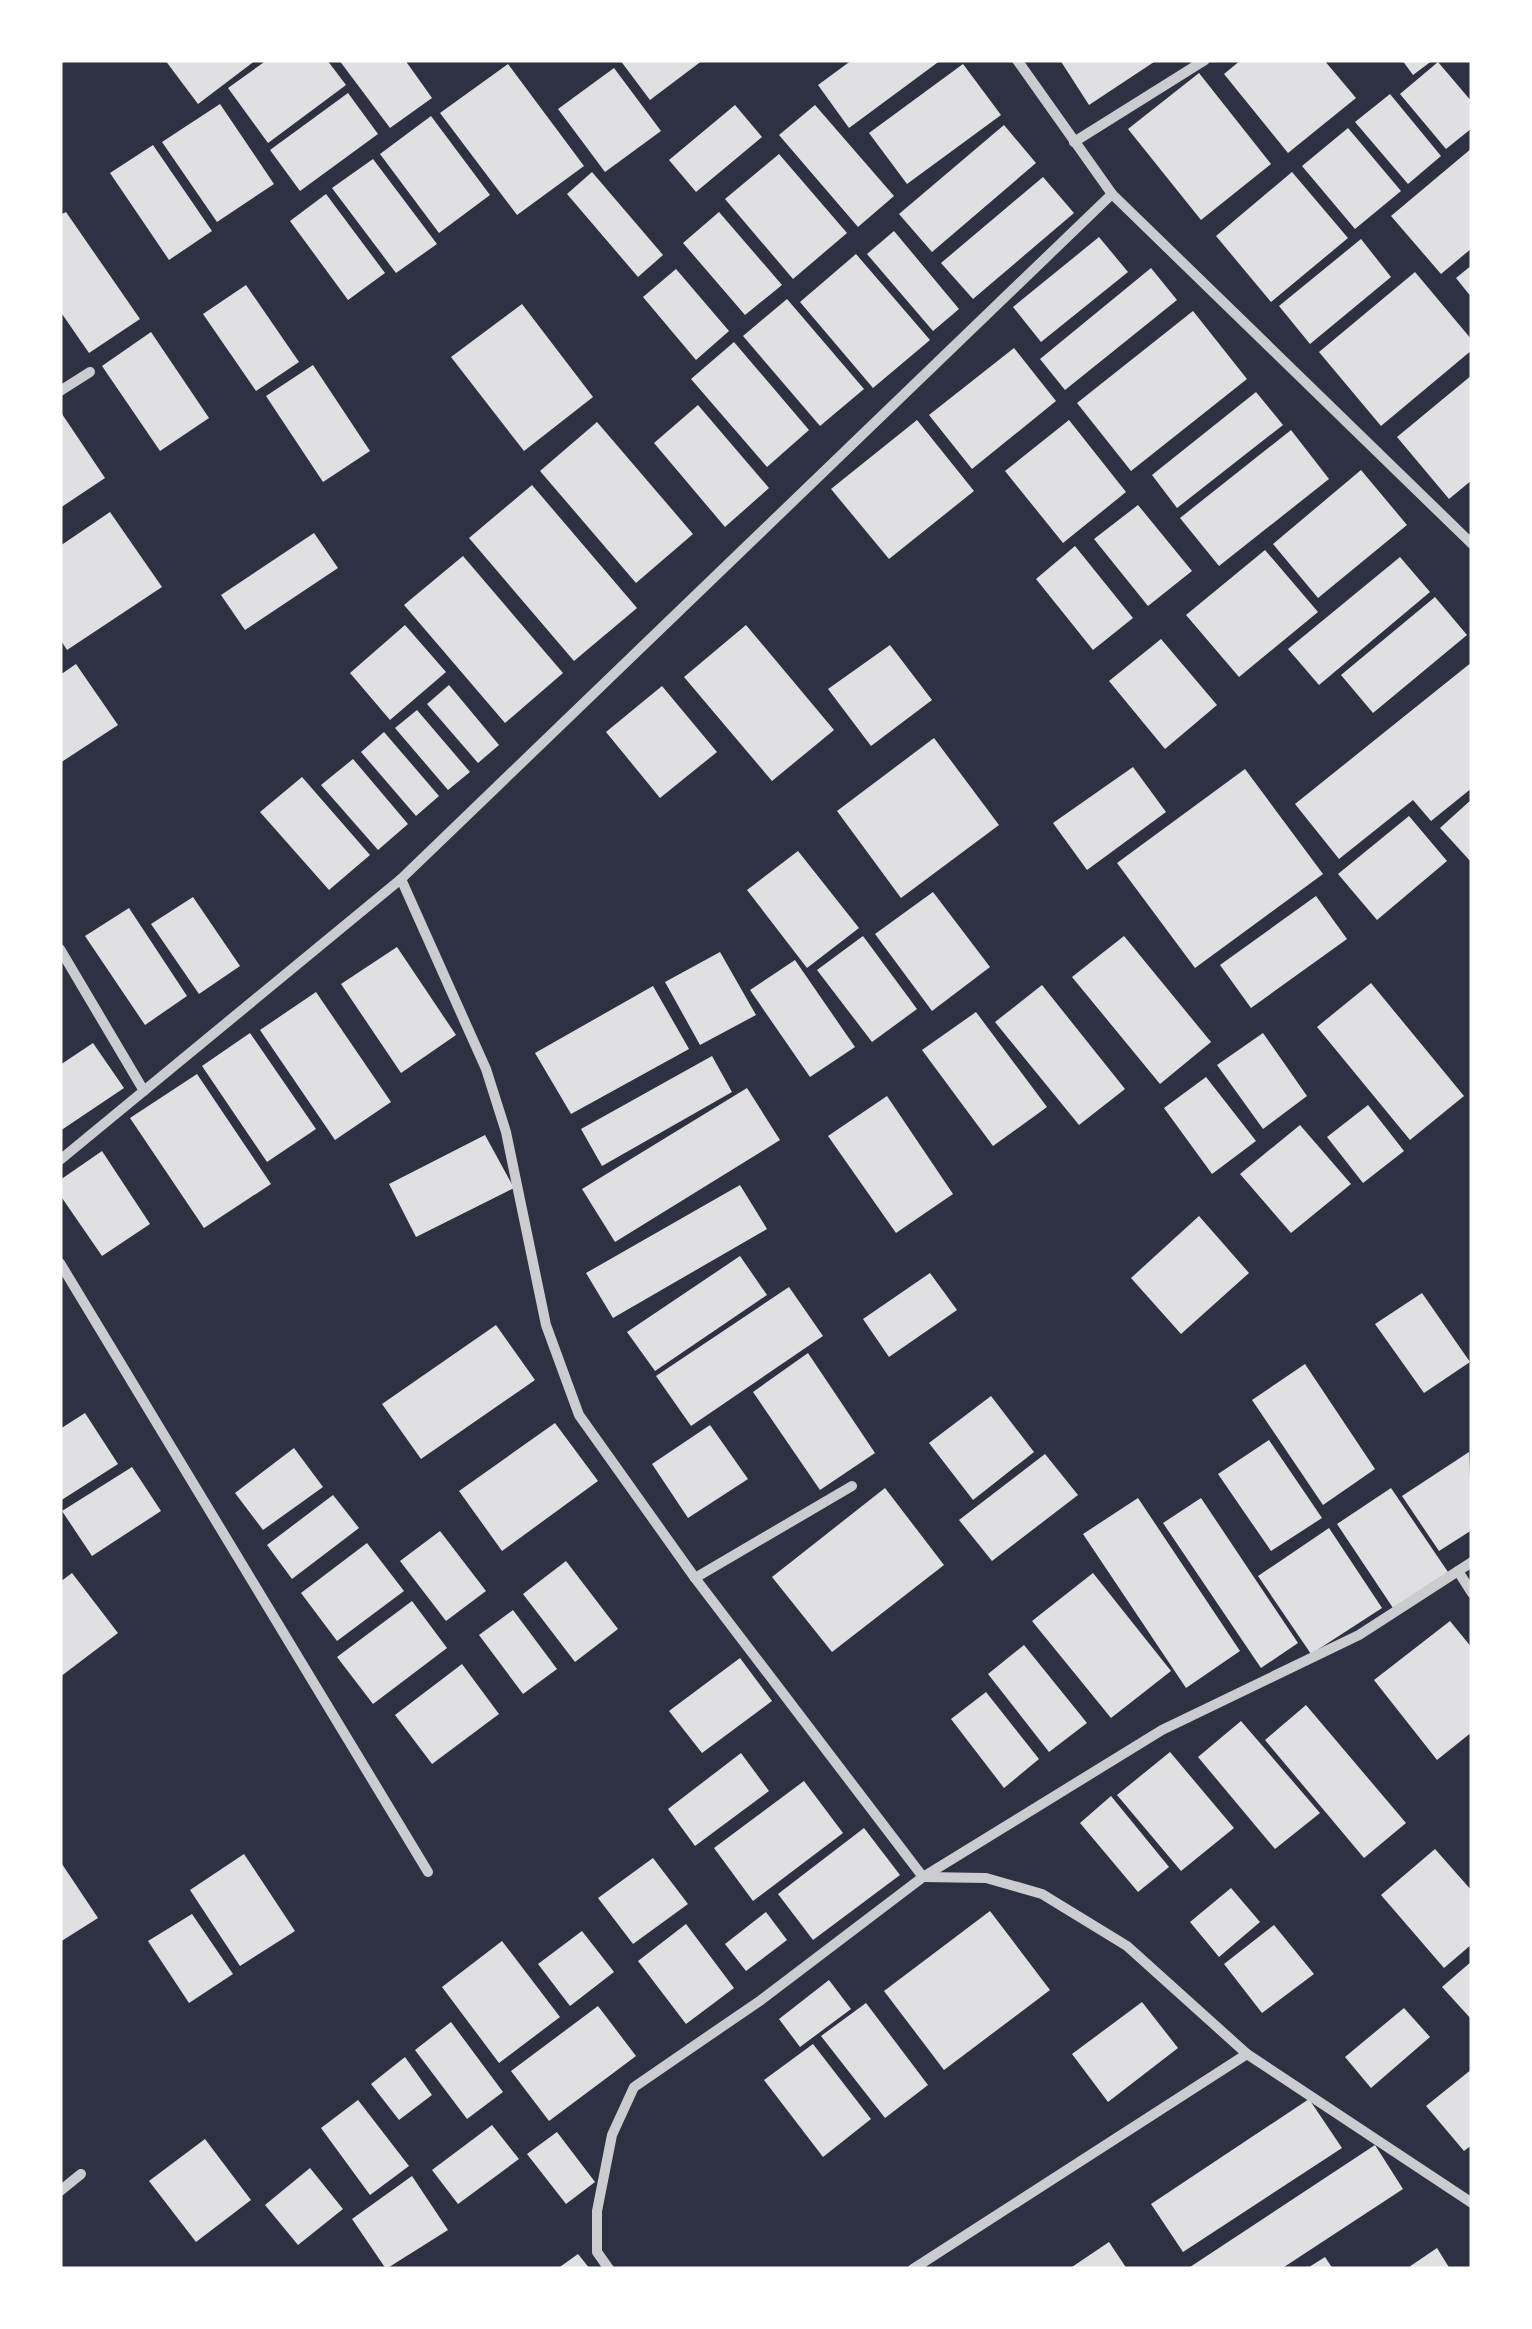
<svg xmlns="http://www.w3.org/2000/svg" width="1532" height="2329" font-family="Manrope,sans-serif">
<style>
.building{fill:#e0e0e3}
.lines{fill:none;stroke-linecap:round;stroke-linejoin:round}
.minor{stroke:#caccd0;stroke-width:10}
</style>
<rect width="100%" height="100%" fill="#2d3142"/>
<!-- building -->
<g class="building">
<polygon points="165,60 256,60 198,104"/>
<polygon points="267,60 327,60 346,85 268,143 228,88"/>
<polygon points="339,60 405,60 432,98 390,128"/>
<polygon points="620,60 703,60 650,100"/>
<polygon points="852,60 941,60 849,128 818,85"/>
<polygon points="1060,60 1157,60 1089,105"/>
<polygon points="1241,60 1324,60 1356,98 1288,153 1224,74"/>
<polygon points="1402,60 1433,60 1413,75"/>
<polygon points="1438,62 1472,102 1472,128 1446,149 1400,94"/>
<polygon points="508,64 584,166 517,215 440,113"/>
<polygon points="963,64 1001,115 907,184 869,133"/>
<polygon points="614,68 661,131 605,172 558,109"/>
<polygon points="1199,73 1271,164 1201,220 1128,129"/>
<polygon points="348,93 378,134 300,191 270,150"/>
<polygon points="1390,94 1441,156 1408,184 1355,122"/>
<polygon points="220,104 274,184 217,222 162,142"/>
<polygon points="735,105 762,137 696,192 669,160"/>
<polygon points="815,105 894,196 858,227 779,135"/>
<polygon points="431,116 490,195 439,233 380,154"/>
<polygon points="1004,125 1036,163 932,252 899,214"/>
<polygon points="1348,128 1401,191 1355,229 1302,166"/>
<polygon points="153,145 212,231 169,260 110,173"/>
<polygon points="1472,148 1472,248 1441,274 1391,216"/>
<polygon points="779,154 847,233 793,279 725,199"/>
<polygon points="373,159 437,244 396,273 332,188"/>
<polygon points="592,172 663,255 638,277 567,194"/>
<polygon points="1292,172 1348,238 1271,302 1216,236"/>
<polygon points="1043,177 1074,213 973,299 941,263"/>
<polygon points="326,194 385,273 348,300 290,221"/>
<polygon points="66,212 140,319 89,353 60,311 60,215"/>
<polygon points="719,212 782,285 745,315 683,243"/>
<polygon points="894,231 959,309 933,331 867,254"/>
<polygon points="1099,237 1128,272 1041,342 1013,307"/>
<polygon points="1361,239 1391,277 1310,344 1279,306"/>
<polygon points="856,254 930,340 873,388 800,302"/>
<polygon points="1472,265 1472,298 1456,278"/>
<polygon points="1151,268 1177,300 1065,390 1040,359"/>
<polygon points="676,269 729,331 696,360 643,297"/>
<polygon points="1415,272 1472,340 1472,350 1381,426 1319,352"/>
<polygon points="246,285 299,362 256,391 203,314"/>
<polygon points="787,299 864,389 820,426 743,336"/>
<polygon points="522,304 593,397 524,451 451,357"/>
<polygon points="1193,311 1247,379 1131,471 1077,403"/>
<polygon points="151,332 209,418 160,451 102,366"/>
<polygon points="734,342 809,430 767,467 691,379"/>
<polygon points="1014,348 1056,401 972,469 929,415"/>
<polygon points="313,365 370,451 323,482 266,396"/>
<polygon points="1472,375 1472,480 1449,499 1397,437"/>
<polygon points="1256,392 1283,425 1177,508 1152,475"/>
<polygon points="698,405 769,488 725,527 654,443"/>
<polygon points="60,411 105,478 60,508"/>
<polygon points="917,420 974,491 889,559 831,489"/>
<polygon points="1069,420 1126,492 1063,543 1005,471"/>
<polygon points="597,422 693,534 636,583 540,471"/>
<polygon points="1291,430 1329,479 1219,566 1180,518"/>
<polygon points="1361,470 1407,525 1318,598 1273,544"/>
<polygon points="532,485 637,608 574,661 469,538"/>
<polygon points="1138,505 1192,571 1148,606 1094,539"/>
<polygon points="110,512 162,587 67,650 60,639 60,546"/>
<polygon points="314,533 338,568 245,630 221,595"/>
<polygon points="1075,546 1133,618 1093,650 1036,579"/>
<polygon points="1265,550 1318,612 1239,677 1186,615"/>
<polygon points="463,556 563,673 505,723 404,605"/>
<polygon points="1400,557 1430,592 1319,685 1288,649"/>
<polygon points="1435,597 1467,635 1373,713 1341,675"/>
<polygon points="405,625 446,672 390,720 350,673"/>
<polygon points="746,625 834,730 772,781 684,677"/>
<polygon points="1161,639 1217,705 1165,749 1109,681"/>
<polygon points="890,645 932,700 871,746 828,689"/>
<polygon points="1472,662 1472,788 1431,821 1413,800 1339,859 1295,804"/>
<polygon points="76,664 118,725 60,763 60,675"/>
<polygon points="449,685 499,745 478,763 427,704"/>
<polygon points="662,686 717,752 660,798 606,732"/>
<polygon points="417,710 470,772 448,790 395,728"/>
<polygon points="384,732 439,796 416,816 361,752"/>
<polygon points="934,738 999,825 901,898 837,811"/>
<polygon points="353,759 408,824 378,850 321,785"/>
<polygon points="1133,767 1166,812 1087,870 1053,823"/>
<polygon points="1245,769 1323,874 1195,968 1117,863"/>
<polygon points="302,777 370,855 329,890 260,812"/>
<polygon points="1472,799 1472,863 1440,828"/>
<polygon points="1409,816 1447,861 1377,920 1338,874"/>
<polygon points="798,851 859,928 807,968 747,890"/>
<polygon points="933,892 990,967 932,1011 875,934"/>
<polygon points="1316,896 1347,939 1251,1008 1220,965"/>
<polygon points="193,897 240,966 199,994 151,924"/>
<polygon points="129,908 187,996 145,1025 85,936"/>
<polygon points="863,936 917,1009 872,1042 817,970"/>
<polygon points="1124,936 1211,1042 1160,1084 1072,977"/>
<polygon points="397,947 456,1035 401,1073 341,984"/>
<polygon points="720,952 756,1015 700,1045 665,982"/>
<polygon points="795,960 855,1047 810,1077 750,990"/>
<polygon points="1371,983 1464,1096 1410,1140 1317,1027"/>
<polygon points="1042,985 1125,1089 1079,1125 995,1022"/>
<polygon points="653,986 689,1049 571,1114 535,1053"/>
<polygon points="316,992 391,1102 335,1140 260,1030"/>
<polygon points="976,1012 1047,1107 993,1146 922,1050"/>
<polygon points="250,1033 316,1129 267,1162 202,1066"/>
<polygon points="1263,1033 1307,1096 1263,1129 1217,1065"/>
<polygon points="93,1043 124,1088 60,1131 60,1065"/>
<polygon points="712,1056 732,1092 602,1166 581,1129"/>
<polygon points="197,1074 271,1184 204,1228 130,1118"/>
<polygon points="1206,1077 1256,1141 1212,1174 1164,1108"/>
<polygon points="747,1088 780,1140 615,1242 582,1189"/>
<polygon points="887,1096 953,1194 896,1233 828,1136"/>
<polygon points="1368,1105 1404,1151 1363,1183 1327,1137"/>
<polygon points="1300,1125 1351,1184 1291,1233 1240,1174"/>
<polygon points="485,1135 514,1188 416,1237 389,1184"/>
<polygon points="102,1151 150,1224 102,1256 60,1195 60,1180"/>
<polygon points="740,1185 767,1229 613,1318 586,1273"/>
<polygon points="1199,1216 1249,1273 1181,1334 1131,1278"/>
<polygon points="740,1256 767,1295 655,1371 627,1332"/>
<polygon points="930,1273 957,1310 889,1357 863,1319"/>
<polygon points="789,1287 823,1336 691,1426 656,1376"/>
<polygon points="1422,1293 1470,1362 1424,1393 1375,1324"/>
<polygon points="496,1325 535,1380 421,1459 382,1404"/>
<polygon points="808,1353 875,1453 820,1490 753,1392"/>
<polygon points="1305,1364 1375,1469 1323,1505 1252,1400"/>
<polygon points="991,1396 1034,1452 973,1500 929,1443"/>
<polygon points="85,1413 118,1464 60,1501 60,1429"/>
<polygon points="555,1423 598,1481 502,1551 459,1491"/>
<polygon points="710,1425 748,1479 688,1518 652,1464"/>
<polygon points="1269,1440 1322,1518 1271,1551 1218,1474"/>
<polygon points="294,1448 323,1487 263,1530 235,1493"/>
<polygon points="1469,1452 1472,1530 1439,1551 1402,1496"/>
<polygon points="1045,1454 1078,1495 992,1561 959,1520"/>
<polygon points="132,1467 161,1511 92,1556 62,1511"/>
<polygon points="885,1488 944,1565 832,1652 772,1577"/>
<polygon points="1391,1488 1448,1572 1393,1608 1337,1524"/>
<polygon points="333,1495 359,1528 292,1579 267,1545"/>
<polygon points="1138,1498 1240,1651 1186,1688 1083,1534"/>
<polygon points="1201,1498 1298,1643 1261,1668 1163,1523"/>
<polygon points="1329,1528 1382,1608 1311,1654 1258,1576"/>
<polygon points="440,1531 486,1591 446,1621 400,1561"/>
<polygon points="367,1543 404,1591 337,1641 301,1593"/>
<polygon points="566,1561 618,1629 575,1662 523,1594"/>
<polygon points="72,1573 118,1633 60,1677 60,1582"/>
<polygon points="1093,1573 1171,1671 1111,1718 1032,1621"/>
<polygon points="412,1601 447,1648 373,1704 337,1657"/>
<polygon points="513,1610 557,1669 523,1694 479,1635"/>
<polygon points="1450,1621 1472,1648 1472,1732 1437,1760 1374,1680"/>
<polygon points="1024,1645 1087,1723 1049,1752 988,1674"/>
<polygon points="740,1658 772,1701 702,1753 669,1711"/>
<polygon points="462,1664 499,1714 432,1764 395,1715"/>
<polygon points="986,1692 1039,1759 1004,1788 951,1719"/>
<polygon points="1306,1705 1406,1823 1364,1858 1265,1740"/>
<polygon points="1241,1721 1320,1813 1275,1849 1198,1757"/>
<polygon points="1170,1752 1234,1828 1181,1871 1117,1795"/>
<polygon points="741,1753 769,1791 695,1846 668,1809"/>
<polygon points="804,1781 843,1833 753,1901 714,1848"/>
<polygon points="1111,1796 1169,1867 1138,1892 1080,1823"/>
<polygon points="864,1828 900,1875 813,1940 778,1894"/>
<polygon points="1435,1849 1472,1891 1472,1944 1444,1968 1381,1895"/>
<polygon points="244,1854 295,1931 240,1966 190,1890"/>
<polygon points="653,1858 688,1904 633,1944 598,1898"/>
<polygon points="60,1861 98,1918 60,1942"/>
<polygon points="1231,1888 1260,1922 1219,1957 1190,1922"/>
<polygon points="990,1911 1050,1990 944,2070 884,1991"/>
<polygon points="766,1912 787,1940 746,1971 725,1944"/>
<polygon points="192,1914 233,1974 189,2003 148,1941"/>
<polygon points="686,1924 734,1988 686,2024 638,1961"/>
<polygon points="1274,1925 1314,1974 1262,2013 1224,1964"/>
<polygon points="582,1931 614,1972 570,2006 538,1964"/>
<polygon points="502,1941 560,2017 499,2063 442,1987"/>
<polygon points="1472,1961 1472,2020 1442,1987"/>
<polygon points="829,1980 851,2009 800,2047 779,2019"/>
<polygon points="1142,2002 1178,2048 1108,2102 1072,2054"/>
<polygon points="866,2003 928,2085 885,2118 821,2036"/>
<polygon points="598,2006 636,2056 549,2121 511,2071"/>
<polygon points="1404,2008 1430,2037 1371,2088 1345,2057"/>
<polygon points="451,2022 503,2092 467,2119 415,2050"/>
<polygon points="813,2044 871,2119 823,2157 764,2080"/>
<polygon points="405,2057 432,2095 399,2120 371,2084"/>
<polygon points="1472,2069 1472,2145 1464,2151 1426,2106"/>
<polygon points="1309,2099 1342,2148 1183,2252 1151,2204"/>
<polygon points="358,2100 409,2166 370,2195 321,2128"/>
<polygon points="492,2125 519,2159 458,2204 432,2170"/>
<polygon points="557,2132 595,2182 566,2204 527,2154"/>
<polygon points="205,2139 251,2200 196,2242 149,2181"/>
<polygon points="1375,2145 1403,2189 1281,2269 1187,2269"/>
<polygon points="310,2168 343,2209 298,2245 265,2205"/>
<polygon points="412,2176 448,2230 386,2269 352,2219"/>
<polygon points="1109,2242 1127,2269 1069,2269"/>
<polygon points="1437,2248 1450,2269 1406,2269"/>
<polygon points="578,2254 590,2269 557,2269"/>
<polygon points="1325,2257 1333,2269 1306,2269"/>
</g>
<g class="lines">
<!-- minor -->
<g class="minor">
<polyline points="1017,60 1112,194 1472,544"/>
<polyline points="1074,142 1205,60"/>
<polyline points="60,391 90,372"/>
<polyline points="401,879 486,1069 506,1132 546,1325 579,1415 695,1578 923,1877"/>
<polyline points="60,949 144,1091"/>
<polyline points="60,1160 401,879 1112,194"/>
<polyline points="60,1263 428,1872"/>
<polyline points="1458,1571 1472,1593"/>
<polyline points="695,1578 852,1486"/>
<polyline points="924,1877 986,1878 1042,1894 1127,1946 1247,2054 1472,2203"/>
<polyline points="60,2191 81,2174"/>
<polyline points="609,2269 597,2252 597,2211 612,2135 634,2087 761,2000 923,1877 1162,1730 1359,1635 1472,1562"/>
<polyline points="913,2269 1247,2054"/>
</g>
</g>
<!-- border -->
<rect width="1532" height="2329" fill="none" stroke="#ffffff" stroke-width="125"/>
</svg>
